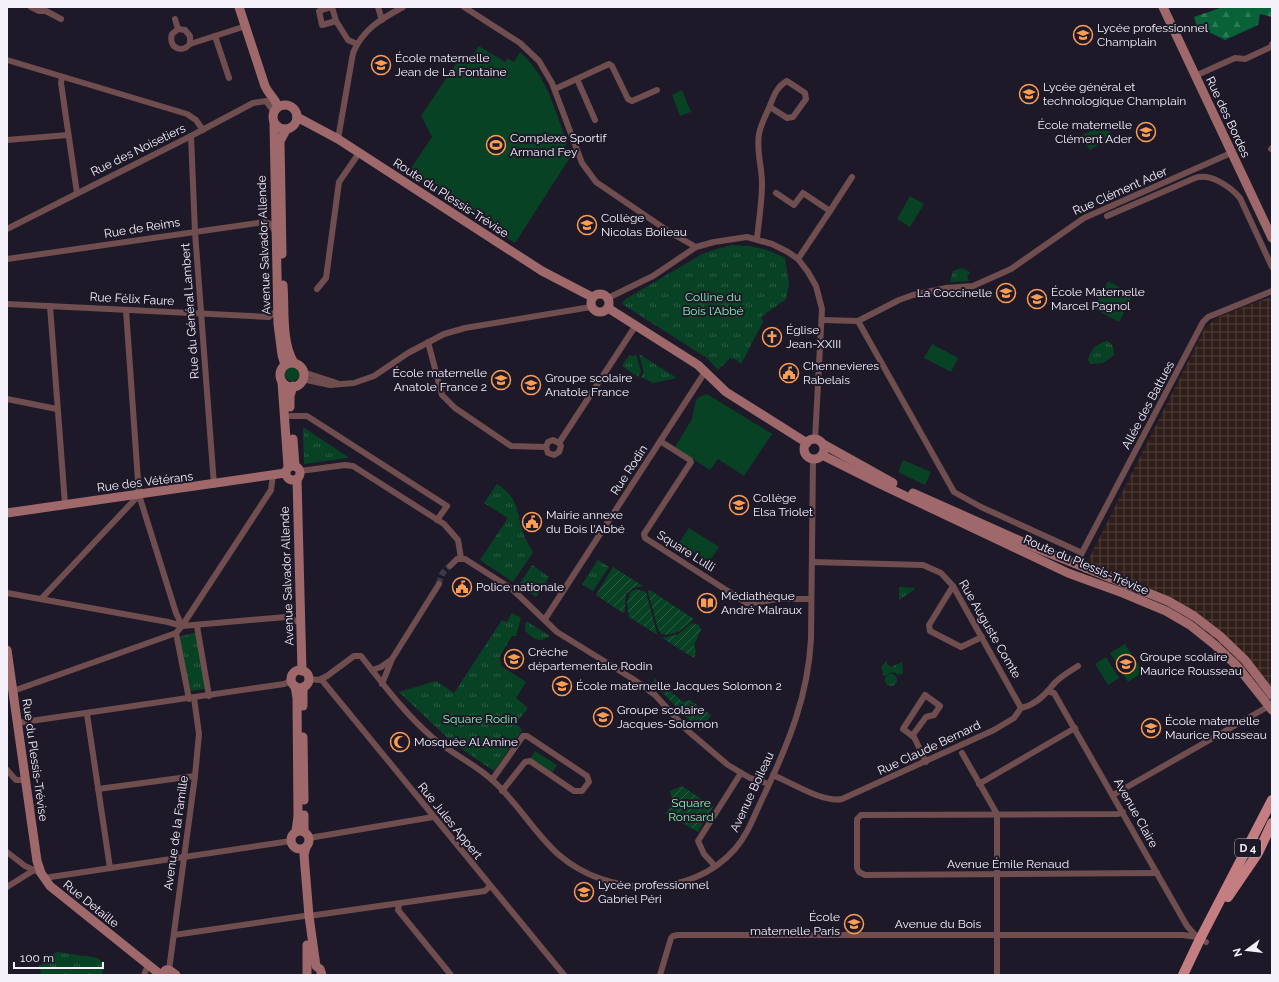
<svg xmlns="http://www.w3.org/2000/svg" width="1279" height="982" font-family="Raleway,sans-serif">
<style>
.industrial{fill:url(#industrial-grid)}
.grass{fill:url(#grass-tufts)}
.forest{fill:url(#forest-firs)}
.garden{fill:url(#garden-furrows)}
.pitch{fill:#084225}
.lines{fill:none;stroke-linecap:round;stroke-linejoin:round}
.street-tunnel{stroke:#3e3948;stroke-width:6;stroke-dasharray:6 3;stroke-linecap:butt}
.street{stroke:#704e4f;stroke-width:6}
.secondary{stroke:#9f696b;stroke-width:9}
.primary{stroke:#c47e81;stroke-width:10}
.labels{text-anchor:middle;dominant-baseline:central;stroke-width:4;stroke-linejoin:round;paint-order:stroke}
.shield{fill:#1e1928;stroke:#b4b0bc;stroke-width:1}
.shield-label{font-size:11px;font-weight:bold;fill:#f4f1fb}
.poi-label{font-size:12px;fill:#f4f1fb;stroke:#1e1928;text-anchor:start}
.street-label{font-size:12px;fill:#f4f1fb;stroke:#1e1928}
.park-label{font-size:12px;fill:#86eeae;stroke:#1e1928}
</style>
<defs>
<pattern id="industrial-grid" width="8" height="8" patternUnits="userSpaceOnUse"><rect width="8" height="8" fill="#301e19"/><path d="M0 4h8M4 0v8" fill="none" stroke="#4f3f3b"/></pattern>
<pattern id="grass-tufts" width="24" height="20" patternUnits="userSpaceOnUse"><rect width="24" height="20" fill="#084225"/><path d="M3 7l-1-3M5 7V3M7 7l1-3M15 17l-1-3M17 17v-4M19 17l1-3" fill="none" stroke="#2d5e46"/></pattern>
<pattern id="forest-firs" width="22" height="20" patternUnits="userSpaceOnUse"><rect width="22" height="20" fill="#086137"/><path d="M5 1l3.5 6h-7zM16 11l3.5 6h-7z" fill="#2d7855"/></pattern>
<pattern id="garden-furrows" width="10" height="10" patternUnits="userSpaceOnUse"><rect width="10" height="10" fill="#084225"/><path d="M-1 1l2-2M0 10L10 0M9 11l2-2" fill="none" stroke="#2d5e46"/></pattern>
</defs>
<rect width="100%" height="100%" fill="#1e1928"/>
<!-- industrial -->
<polygon class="industrial" points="1272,296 1272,704 1217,643 1170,607 1082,572 1205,328 1218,317"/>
<!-- grass -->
<g class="grass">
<path d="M732 245C753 246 766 248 785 258L789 285 786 299 761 317 763 322 741 364 735 359 730 358 718 370 707 358 622 304 624 300 704 253Z"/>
<polygon points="962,268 970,272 967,277 969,281 950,282 953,271"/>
<path d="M1107 341 1113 346 1114 355 1103 363 1090 364 1088 360C1090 350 1097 343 1107 341Z"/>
<polygon points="636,354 641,372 638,377 622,366 629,355 634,356"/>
<polygon points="639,354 677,378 653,383 641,377 644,373"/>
<circle cx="292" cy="374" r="7"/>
<polygon points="303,427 348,457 348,458 304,464"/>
<path d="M497 484C521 500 515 512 524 535 526 541 530 547 533 552L513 582 480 560 508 518 484 503Z"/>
<polygon points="598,560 609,567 593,591 582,584"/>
<polygon points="532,565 549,577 536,597 519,585"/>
<polygon points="899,587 915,588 915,589 899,600"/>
<polygon points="512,613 521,618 516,636 512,636 500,656 501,666 526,682 516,698 528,708 516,723 522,730 494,771 453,743 399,692 436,681 454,693 502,620 507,622"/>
<path d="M526 621 550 636C538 644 535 639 525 631Z"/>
<polygon points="197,632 205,689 189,691 179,637"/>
<polygon points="887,660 887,664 891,667 902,662 903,673 899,675 894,672 884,676 881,667"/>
<circle cx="891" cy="680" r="6"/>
<polygon points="57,952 98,958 104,964 102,974 42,975 38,966 45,963 45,954 51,955"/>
</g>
<!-- forest -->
<polygon class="forest" points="1223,7 1272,7 1272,17 1260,14 1258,25 1225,40 1211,33 1199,33 1194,17"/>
<!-- garden -->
<g class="garden">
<polygon points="613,567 643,586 633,588 626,594 625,611 623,613 596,595"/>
<polygon points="636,589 646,592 657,633 656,634 629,617 627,603 630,592"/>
<path d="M650 590 694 619C685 626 675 638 661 634L658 629 648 592Z"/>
<polygon points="691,623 699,625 701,630 694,645 696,651 694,658 662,638 679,634"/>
<polygon points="655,678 683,702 690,700 711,715 700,731 653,683"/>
<polygon points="682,786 713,807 698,832 666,813 673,803 670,791"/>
</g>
<!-- pitch -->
<g class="pitch">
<path d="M479 46 505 62 507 58 514 62 520 52C547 76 555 110 567 143L565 147 571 156 515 243 407 174 432 137 421 116 457 62H468Z"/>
<polygon points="682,90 691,112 680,116 672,95"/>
<polygon points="1106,124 1113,138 1089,150 1082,135"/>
<polygon points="910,196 924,204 910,227 897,219"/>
<polygon points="1108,281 1133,295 1119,322 1093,308"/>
<polygon points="932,344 958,358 951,372 924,358"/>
<polygon points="707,394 772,434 744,476 718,459 710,470 675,447 692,419 696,400 699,397"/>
<polygon points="903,460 931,472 925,485 898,472"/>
<polygon points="689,528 719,547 709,562 679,543"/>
<polygon points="1125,644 1143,672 1128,682 1110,653"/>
<polygon points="1106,657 1119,678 1108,685 1095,664"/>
<polygon points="535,751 557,765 552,773 530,759"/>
</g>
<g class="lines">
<!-- street-tunnel -->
<path class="street-tunnel" d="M439 584C440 577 443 570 450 566"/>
<!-- street -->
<g class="street">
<polyline points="31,7 39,11 46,11 61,19"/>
<polygon points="332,7 336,21 322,25 319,11"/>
<polyline points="378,7 382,20"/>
<polyline points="464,7 520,43 539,61 552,83 582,163 596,182 671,233 696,247"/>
<polyline points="175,19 178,29"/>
<polyline points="336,21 348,40 357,44"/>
<polyline points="215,36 229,78"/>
<path d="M190 44V36L185 30 178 29 172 34C168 47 181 54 190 44L246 26"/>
<polyline points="7,60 187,114 196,120 203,130"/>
<polyline points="1195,76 1235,58 1245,59 1271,47 1272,44"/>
<polyline points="62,77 61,83 77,193"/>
<polyline points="577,79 595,120"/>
<polyline points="555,89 609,64 612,66 628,99 632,101 657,90"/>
<polyline points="191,136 195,232 214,485"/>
<path d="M338 139 353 53C363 29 381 19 403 7"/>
<polyline points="7,140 68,135"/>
<polyline points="1271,149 1272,148"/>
<polyline points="776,193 794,205 803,193 830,211 852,177"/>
<path d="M1107 216 1195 178C1210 173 1230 186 1240 198L1272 267"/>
<polyline points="7,229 191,136 253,103 266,101 274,112"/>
<path d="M757 238C759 220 762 202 762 183 762 167 756 150 759 134 761 124 765 117 769 108 773 98 776 87 787 81L805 93 806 99 793 117 787 118 770 107"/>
<polyline points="7,259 265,222 271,224 275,232"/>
<polyline points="798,259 830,211"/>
<polyline points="317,289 326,278 339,182 359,153"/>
<polyline points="608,298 653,276 696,247 714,242 747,237 772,244 788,252 798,259 808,272 816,286 822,309 815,440"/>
<polyline points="7,304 269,317 278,310"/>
<polyline points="50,306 65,504"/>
<polyline points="126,310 139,495 176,613 182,626"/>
<polyline points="822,320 858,321 899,300 913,295 946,288 973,286 1011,269 1084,218 1231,153"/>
<polyline points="858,321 954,492 981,507 1080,552"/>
<polyline points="428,342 442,395 455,408 511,446 546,447"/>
<polyline points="303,372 337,383"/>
<polyline points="302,379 330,385 354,383 374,376 408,353 444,334 465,328 591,307"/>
<polyline points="7,399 57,409"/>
<polyline points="291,416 307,416 447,506 437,520"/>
<polyline points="660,441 690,460 691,462 644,534 645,538 748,604 777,599 811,599"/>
<polyline points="559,443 553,440 548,442 546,447 548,453 554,455 559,452 561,446 559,443 636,325"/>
<polyline points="300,471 345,465 353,466 444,524 458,540 461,558"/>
<polyline points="812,562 923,565 941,573 953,586 1021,708"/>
<polyline points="1076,564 1203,322 1208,317 1272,291"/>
<polyline points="450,566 457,559 465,559 512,589 557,632 633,679 655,695 688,731 728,765 750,778 769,784"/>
<polyline points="953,586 929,625 930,631 961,647 982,637"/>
<polyline points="7,593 168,622 182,626"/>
<polyline points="41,599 139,495"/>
<polyline points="545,619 705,372"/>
<polyline points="182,626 271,490 273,475"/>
<polyline points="197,626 209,696"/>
<polyline points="176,633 189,699"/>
<polyline points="372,670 381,667 391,660"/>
<path d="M308 679 319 680 327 676 354 656H361C383 684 405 714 433 738 451 753 473 763 491 779 517 801 533 832 559 855 608 897 690 900 735 849 749 833 755 813 765 793 789 742 808 696 811 639L813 459"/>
<polyline points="321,679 564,975"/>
<polyline points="382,684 392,659 439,584"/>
<polyline points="13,691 176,633 182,626 286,617 296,621"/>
<polyline points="1050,692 1054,693 1187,926 1197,937 1206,942"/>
<path d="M1021 708C1035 705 1044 696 1052 686 1058 678 1069 672 1078 666"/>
<polyline points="87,714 110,868"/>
<polyline points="17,723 284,684 291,681"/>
<polyline points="912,736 926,717 934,715 940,706 925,695 903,729 914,737 926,762"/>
<polyline points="962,753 997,814 997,975"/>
<polyline points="7,770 16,780 25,780"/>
<path d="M773 775C792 783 823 803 842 799L994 730 1014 718 1021 708"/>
<polyline points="492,780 523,736 527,736 587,776 589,782 582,791 574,791 530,761 525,762 502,791"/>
<polyline points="979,784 1075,728"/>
<polyline points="98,789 195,776"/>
<polyline points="1113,795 1269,706"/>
<polyline points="1123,812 1118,814 861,815 857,819 857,868 859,872 865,875 1157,873"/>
<polyline points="309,838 433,817"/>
<polyline points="7,852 25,866 41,873"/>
<polyline points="715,866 704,854 698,841 741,773"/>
<polyline points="44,878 291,841"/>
<polyline points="7,887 34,870"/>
<polyline points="399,904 398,910 451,975"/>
<polyline points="309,916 485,891 490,886"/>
<polyline points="174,935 304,916"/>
<polyline points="169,970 195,776 199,734 194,698"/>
<polyline points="144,975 148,965"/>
<polyline points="660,975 671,938 673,936 678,935 1183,935 1197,937"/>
</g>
<!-- secondary -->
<g class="secondary">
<path d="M239 7 265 86C269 95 275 98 278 107"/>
<polyline points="1163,7 1272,238"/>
<circle cx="285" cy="117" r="12"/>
<polyline points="297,117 338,139 542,271 592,297"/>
<polyline points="274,123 278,324 282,355 285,365"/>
<polyline points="282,254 280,141 286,130"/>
<path d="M283 285C285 310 281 341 294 363"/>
<circle cx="600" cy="303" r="9"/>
<polyline points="608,308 698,365 726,392 807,443"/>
<circle cx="292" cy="375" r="12"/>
<polyline points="282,382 288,467"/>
<polyline points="290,407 290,396 293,386"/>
<polyline points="293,439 295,466"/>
<circle cx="814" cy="449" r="10"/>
<polyline points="823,444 893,483"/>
<polyline points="822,455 878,483 1068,573 1123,593 1166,611 1190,625 1215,645 1237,666 1272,710"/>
<circle cx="293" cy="473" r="7"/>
<polyline points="297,479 302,671"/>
<polyline points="913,493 1034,547 1168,601 1194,616 1220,636 1245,660 1272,695"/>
<polyline points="7,513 285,473"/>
<polyline points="7,650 37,861 41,873 50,886 161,975"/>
<circle cx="300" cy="679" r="9"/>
<polyline points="295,686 297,698 298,816 296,832"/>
<polyline points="303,706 303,687"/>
<polyline points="303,737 304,800"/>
<polyline points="304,815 304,832"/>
<circle cx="300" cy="840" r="9"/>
<polyline points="306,847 304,855 309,916 316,966 320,969 322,975"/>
<polyline points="307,945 307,975"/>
<polyline points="161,975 166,970 169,970 176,975"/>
</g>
<!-- primary -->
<g class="primary">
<polyline points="1228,897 1258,853 1272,823"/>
<polyline points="1183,975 1200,939 1272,800"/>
</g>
</g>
<!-- icons -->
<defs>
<g id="school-ring" transform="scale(1)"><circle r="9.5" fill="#1e1928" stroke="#fc9d52" stroke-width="1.5"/><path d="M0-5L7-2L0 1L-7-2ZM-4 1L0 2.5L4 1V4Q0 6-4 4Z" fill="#fc9d52"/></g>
<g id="stadium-ring" transform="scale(1)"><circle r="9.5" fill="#1e1928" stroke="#fc9d52" stroke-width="1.5"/><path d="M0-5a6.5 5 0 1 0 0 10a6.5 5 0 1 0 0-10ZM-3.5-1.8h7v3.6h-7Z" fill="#fc9d52"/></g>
<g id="church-ring" transform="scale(1)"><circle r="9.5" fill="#1e1928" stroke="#fc9d52" stroke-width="1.5"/><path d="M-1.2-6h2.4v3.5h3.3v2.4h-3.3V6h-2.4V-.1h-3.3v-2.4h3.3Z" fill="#fc9d52"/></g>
<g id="civic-ring" transform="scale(1)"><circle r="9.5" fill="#1e1928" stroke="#fc9d52" stroke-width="1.5"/><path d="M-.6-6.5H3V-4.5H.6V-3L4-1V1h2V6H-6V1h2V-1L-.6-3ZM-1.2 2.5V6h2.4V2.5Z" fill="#fc9d52"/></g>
<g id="library-ring" transform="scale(1)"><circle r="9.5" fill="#1e1928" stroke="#fc9d52" stroke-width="1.5"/><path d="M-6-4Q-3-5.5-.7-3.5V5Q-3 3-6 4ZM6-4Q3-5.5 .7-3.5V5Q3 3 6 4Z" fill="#fc9d52"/></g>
<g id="mosque-ring" transform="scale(1)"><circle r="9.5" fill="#1e1928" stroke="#fc9d52" stroke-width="1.5"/><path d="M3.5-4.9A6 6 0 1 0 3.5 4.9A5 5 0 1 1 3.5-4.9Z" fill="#fc9d52"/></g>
</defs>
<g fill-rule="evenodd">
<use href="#school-ring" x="1083" y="35"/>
<use href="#school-ring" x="381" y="65"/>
<use href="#school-ring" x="1029" y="94"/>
<use href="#school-ring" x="1146" y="132"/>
<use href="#stadium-ring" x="496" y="145"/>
<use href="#school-ring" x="587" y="225"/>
<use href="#school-ring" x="1006" y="293"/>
<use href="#school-ring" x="1037" y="299"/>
<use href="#church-ring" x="772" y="337"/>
<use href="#civic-ring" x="789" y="373"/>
<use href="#school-ring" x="501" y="380"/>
<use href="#school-ring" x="531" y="385"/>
<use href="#school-ring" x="739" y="505"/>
<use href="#civic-ring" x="532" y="522"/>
<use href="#civic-ring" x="462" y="587"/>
<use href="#library-ring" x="707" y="603"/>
<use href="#school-ring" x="514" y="659"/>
<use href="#school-ring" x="1126" y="664"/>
<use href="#school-ring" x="562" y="686"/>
<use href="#school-ring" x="603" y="717"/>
<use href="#school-ring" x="1151" y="728"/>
<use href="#mosque-ring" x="400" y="742"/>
<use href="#school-ring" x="584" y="892"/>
<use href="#school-ring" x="854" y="924"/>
</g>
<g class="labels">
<!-- shield labels -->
<rect class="shield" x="1235" y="839" width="26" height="18" rx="3"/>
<g class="shield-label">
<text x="1248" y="848">D 4</text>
</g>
<!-- poi labels -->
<g class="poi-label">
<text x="1097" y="28">Lycée professionnel<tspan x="1097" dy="14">Champlain</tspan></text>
<text x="395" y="58">École maternelle<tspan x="395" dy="14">Jean de La Fontaine</tspan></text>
<text x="1043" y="87">Lycée général et<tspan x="1043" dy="14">technologique Champlain</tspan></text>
<text x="1132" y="125" text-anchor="end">École maternelle<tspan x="1132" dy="14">Clément Ader</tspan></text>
<text x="510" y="138">Complexe Sportif<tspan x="510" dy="14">Armand Fey</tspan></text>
<text x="601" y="218">Collège<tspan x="601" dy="14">Nicolas Boileau</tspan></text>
<text x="1051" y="292">École Maternelle<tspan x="1051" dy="14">Marcel Pagnol</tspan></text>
<text x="992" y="293" text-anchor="end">La Coccinelle</text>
<text x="786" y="330">Église<tspan x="786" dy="14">Jean-XXIII</tspan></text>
<text x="803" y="366">Chennevieres<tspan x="803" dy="14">Rabelais</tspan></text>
<text x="487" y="373" text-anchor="end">École maternelle<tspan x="487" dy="14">Anatole France 2</tspan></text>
<text x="545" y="378">Groupe scolaire<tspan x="545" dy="14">Anatole France</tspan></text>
<text x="753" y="498">Collège<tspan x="753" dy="14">Elsa Triolet</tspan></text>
<text x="546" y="515">Mairie annexe<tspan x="546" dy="14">du Bois l'Abbé</tspan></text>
<text x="476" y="587">Police nationale</text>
<text x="721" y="596">Médiathèque<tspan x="721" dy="14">André Malraux</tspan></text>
<text x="528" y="652">Crèche<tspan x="528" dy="14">départementale Rodin</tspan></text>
<text x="1140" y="657">Groupe scolaire<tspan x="1140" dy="14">Maurice Rousseau</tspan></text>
<text x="576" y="686">École maternelle Jacques Solomon 2</text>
<text x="617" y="710">Groupe scolaire<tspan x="617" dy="14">Jacques-Solomon</tspan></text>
<text x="1165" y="721">École maternelle<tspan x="1165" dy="14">Maurice Rousseau</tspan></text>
<text x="414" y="742">Mosquée Al Amine</text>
<text x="598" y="885">Lycée professionnel<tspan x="598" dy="14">Gabriel Péri</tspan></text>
<text x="840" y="917" text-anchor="end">École<tspan x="840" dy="14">maternelle Paris</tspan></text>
</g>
<!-- street labels -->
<g class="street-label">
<text transform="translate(1228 117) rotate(65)">Rue des Bordes</text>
<text transform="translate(138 150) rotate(-26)">Rue des Noisetiers</text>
<text transform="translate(1120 191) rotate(-24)">Rue Clément Ader</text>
<text transform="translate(451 198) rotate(33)">Route du Plessis-Trévise</text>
<text transform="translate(142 228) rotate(-9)">Rue de Reims</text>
<text transform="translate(264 245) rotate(-92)">Avenue Salvador Allende</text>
<text transform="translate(132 299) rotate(3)">Rue Félix Faure</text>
<text transform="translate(190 311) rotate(-94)">Rue du Général Lambert</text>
<text transform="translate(1148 405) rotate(-62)">Allée des Battues</text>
<text transform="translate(629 470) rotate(-57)">Rue Rodin</text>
<text transform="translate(145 482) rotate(-7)">Rue des Vétérans</text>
<text transform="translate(686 551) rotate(32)">Square Lulli</text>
<text transform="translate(1086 565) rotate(23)">Route du Plessis-Trévise</text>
<text transform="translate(287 576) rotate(-92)">Avenue Salvador Allende</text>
<text transform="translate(990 629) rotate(60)">Rue Auguste Comte</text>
<text transform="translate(929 748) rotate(-25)">Rue Claude Bernard</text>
<text transform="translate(35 760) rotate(82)">Rue du Plessis-Trévise</text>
<text transform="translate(752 792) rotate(-65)">Avenue Boileau</text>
<text transform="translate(1136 813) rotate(61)">Avenue Claire</text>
<text transform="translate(450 821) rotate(51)">Rue Jules Appert</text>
<text transform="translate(176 833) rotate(-82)">Avenue de la Famille</text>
<text x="1008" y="864">Avenue Émile Renaud</text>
<text transform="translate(91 904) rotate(39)">Rue Detaille</text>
<text x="938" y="924">Avenue du Bois</text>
</g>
<!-- park labels -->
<g class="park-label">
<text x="713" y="297">Colline du<tspan x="713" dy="14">Bois l'Abbé</tspan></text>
<text x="480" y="719">Square Rodin</text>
<text x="691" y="803">Square<tspan x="691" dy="14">Ronsard</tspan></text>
</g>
</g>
<!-- border -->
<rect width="1279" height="982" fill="none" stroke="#f4f1fb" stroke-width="16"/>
<!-- north arrow -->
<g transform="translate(1247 950) rotate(255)" stroke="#1e1928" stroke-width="3" paint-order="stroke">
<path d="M0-3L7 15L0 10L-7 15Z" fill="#f4f1fb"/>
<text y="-6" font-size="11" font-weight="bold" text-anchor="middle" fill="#f4f1fb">N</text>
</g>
<!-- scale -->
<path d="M14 962v6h89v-6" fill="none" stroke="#f4f1fb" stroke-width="2"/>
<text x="20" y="962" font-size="12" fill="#f4f1fb" stroke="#1e1928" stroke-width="3" paint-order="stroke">100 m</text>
</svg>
